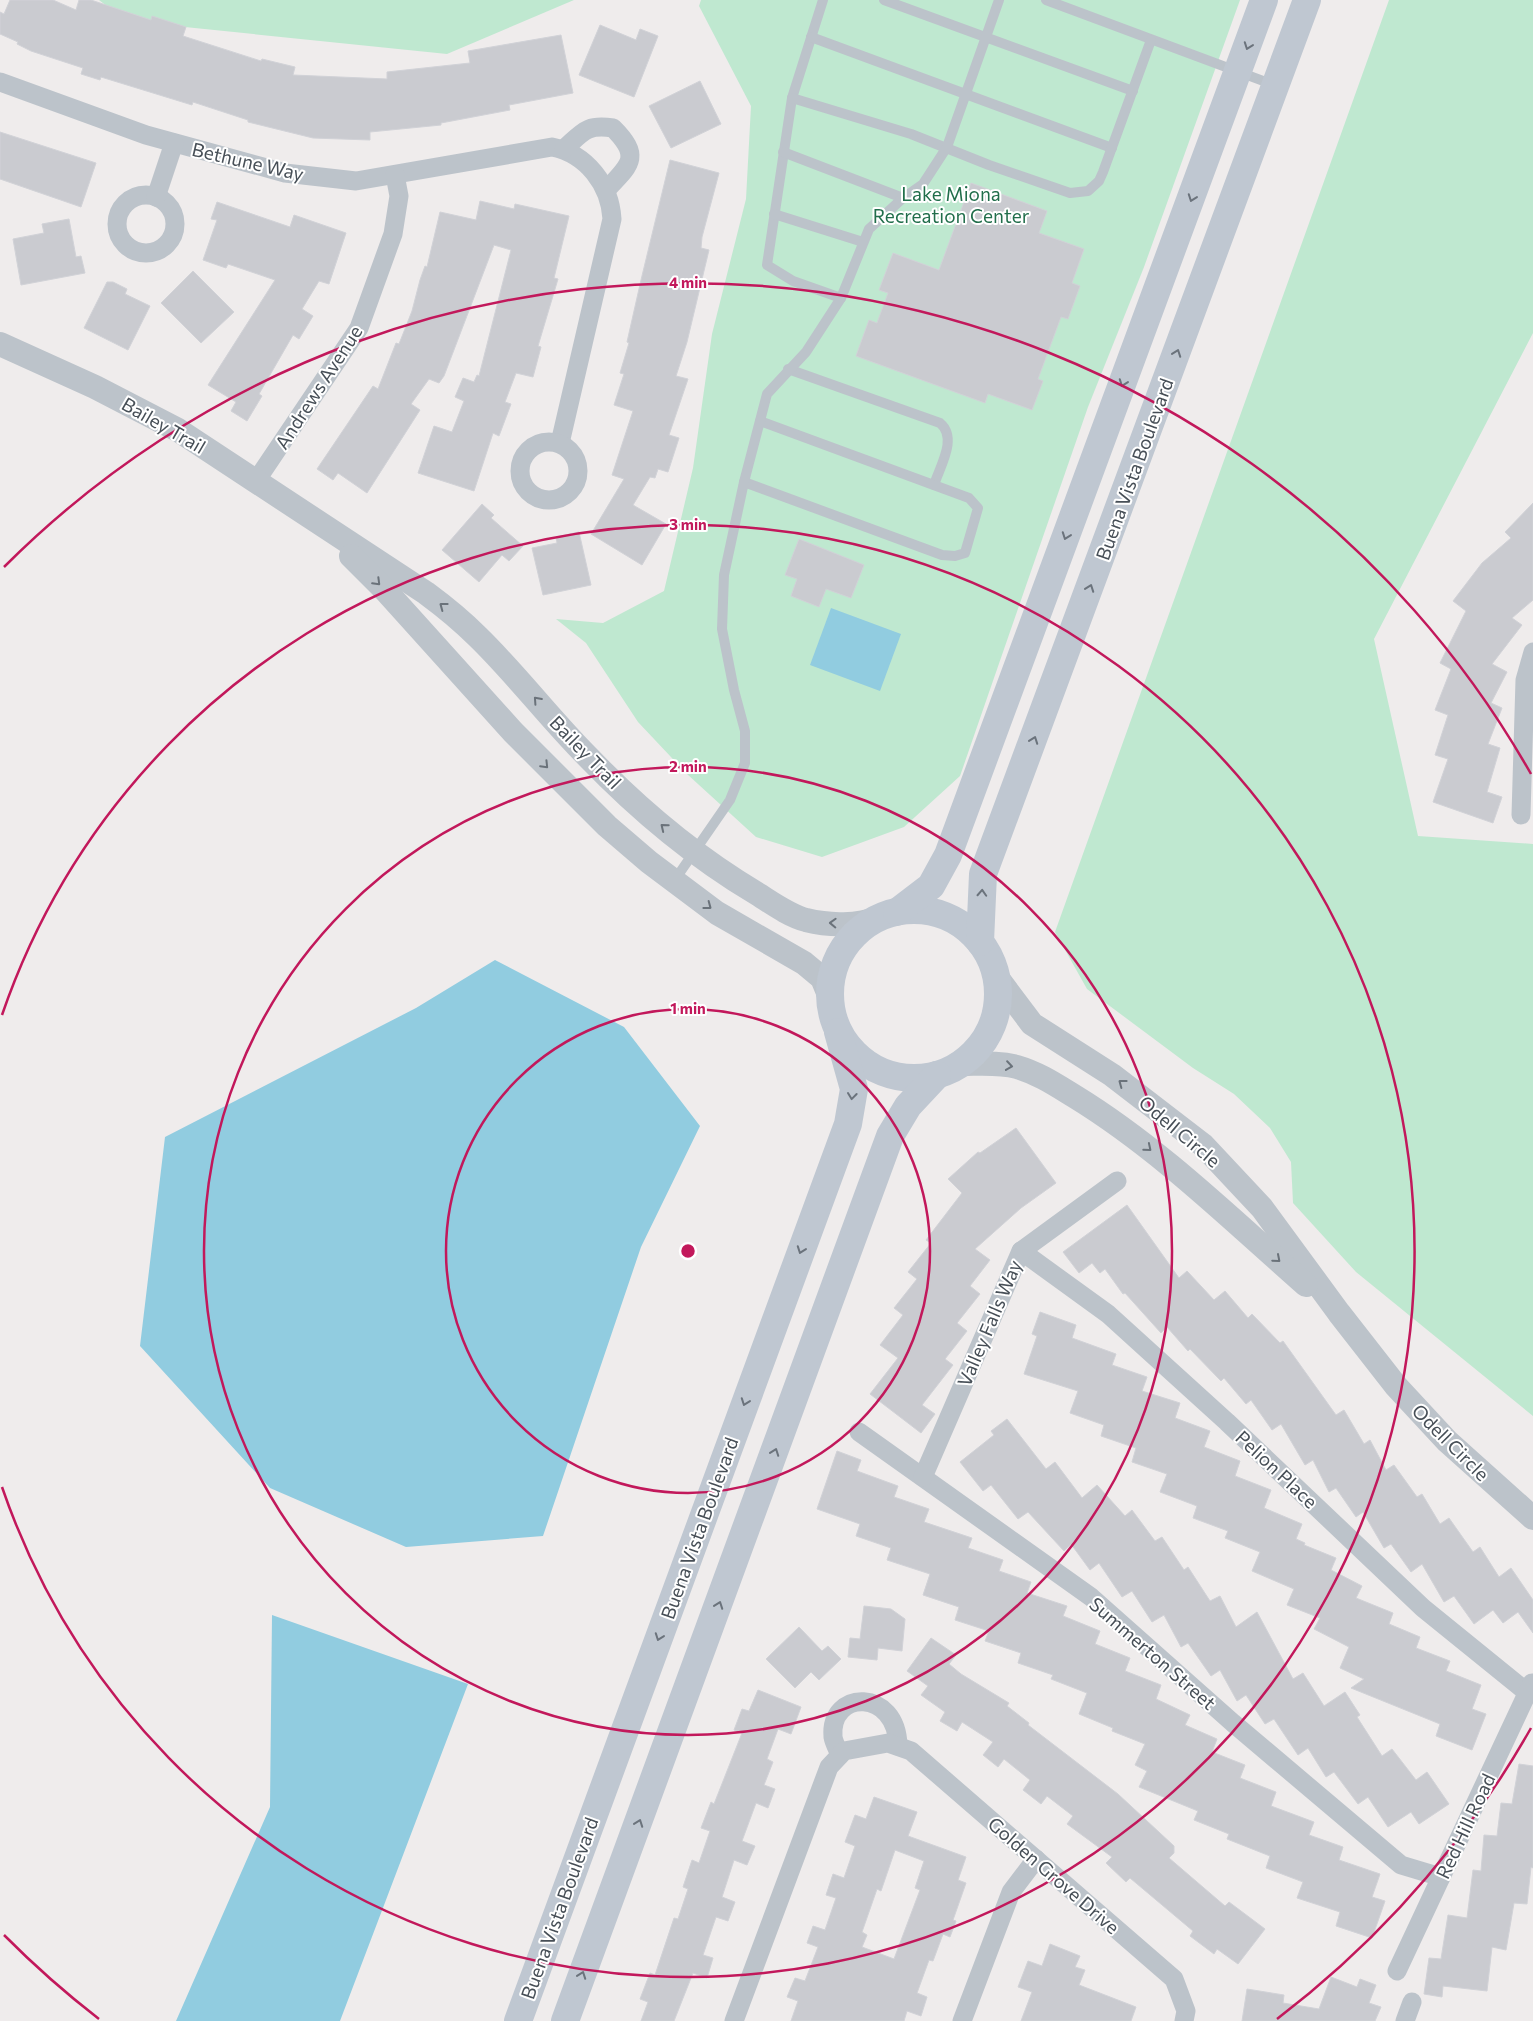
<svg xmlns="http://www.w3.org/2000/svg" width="1533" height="2021" font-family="Commissioner,sans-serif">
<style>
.green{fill:#bfe8d0}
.water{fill:#91cce0}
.building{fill:#cacbd0;stroke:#d1d2d7;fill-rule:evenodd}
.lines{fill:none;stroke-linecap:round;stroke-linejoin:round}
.service{stroke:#bcc3ca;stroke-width:10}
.minor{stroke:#bcc3ca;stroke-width:19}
.tertiary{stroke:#bcc3ca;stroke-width:24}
.secondary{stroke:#bfc7d1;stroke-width:28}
.oneway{stroke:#6b737c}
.oneway2{stroke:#6a727a}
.ring{fill:none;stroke:#c2185b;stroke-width:2.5}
.labels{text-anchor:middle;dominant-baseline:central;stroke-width:4;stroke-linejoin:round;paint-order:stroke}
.street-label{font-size:19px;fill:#474f57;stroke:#fff}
.park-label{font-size:19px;fill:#216e4b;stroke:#fff}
.centre{fill:#c2185b;stroke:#fff;stroke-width:2.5}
.ring-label{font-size:15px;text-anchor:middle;font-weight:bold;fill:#c2185b;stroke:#fff;stroke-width:4;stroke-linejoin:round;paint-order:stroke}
</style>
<rect width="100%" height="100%" fill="#efecec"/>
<!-- green -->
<g class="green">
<polygon points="99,0 574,0 447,54 126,21"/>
<polygon points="701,0 1240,0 1144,267 1088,407 960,776 904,827 822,857 756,837 687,774 638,722 586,643 556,619 603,623 664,591 693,468 712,334 746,199 751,106 699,6"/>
<polygon points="1389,0 1533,0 1533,333 1374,639 1418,836 1533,844 1533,1416 1356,1272 1293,1203 1291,1162 1270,1128 1234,1094 1193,1068 1087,989 1055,932"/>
</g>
<!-- water -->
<g class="water">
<polygon points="831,608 901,634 880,691 810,665"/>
<polygon points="495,960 624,1027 700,1126 641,1247 543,1536 406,1547 270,1488 140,1346 165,1137 416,1008"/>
<polygon points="272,1615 468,1684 340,2021 176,2021 270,1807"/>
</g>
<!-- building -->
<g class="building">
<polygon points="10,0 53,0 76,10 79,0 91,0 151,20 152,16 186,27 183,36 261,61 262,59 295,67 293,75 387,79 387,72 470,63 468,51 561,35 573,93 509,105 510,110 441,123 441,125 370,132 370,140 313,138 248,122 248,120 193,102 192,105 101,77 100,80 81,74 83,68 31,51 17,44 18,42 0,34 0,12 4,14"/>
<polygon points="600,25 636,40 640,29 658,36 634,97 579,75"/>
<polygon points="700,81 721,124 671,148 649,106"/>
<polygon points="0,132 96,163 81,207 0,179"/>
<polygon points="670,160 719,173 702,237 701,248 709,250 687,342 676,376 688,379 669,435 679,438 668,472 658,469 655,478 650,477 633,505 666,524 642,565 591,534 624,479 612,475 633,411 614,405 624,374 620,373 629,343 627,342 641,280"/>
<polygon points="971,183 1047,211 1039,233 1084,249 1072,283 1080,286 1068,319 1061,317 1038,379 1043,381 1032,410 988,394 985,403 856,356 869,320 877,323 888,293 879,290 893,253 939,270"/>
<polygon points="480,201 514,209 515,204 569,216 554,278 558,279 538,346 541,347 533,377 516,373 505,402 511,404 499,436 493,433 474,491 418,473 434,426 452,432 464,401 455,397 463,378 474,382 477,375 479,376 511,250 494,245 444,376 439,383 429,379 411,404 420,410 367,493 338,473 333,480 317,469 373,386 378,389 396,343 399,344 412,311 420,280 425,266 427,267 440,212 476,220"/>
<polygon points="217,202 290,227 294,215 346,233 329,284 319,281 302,309 313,316 299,339 293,335 259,394 262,396 247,421 231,411 236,402 208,385 275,280 228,264 226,268 203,260 217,220 211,219"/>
<polygon points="69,219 76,257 81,256 85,273 21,285 13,239 44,233 42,224"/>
<polygon points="193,271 234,312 201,343 161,303"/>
<polygon points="107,282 113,282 127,289 125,294 150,306 128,350 84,328"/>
<polygon points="1533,503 1533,600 1512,618 1522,625 1492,664 1507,672 1491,703 1502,708 1488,744 1500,748 1487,792 1502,797 1493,823 1433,802 1448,759 1435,755 1448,715 1435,710 1451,669 1440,663 1466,611 1453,601 1482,563 1511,538 1505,532"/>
<polygon points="482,504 494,515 491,518 523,546 509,561 502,555 479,582 442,550"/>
<polygon points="579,532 591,585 543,595 532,548 557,543 556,537"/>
<polygon points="799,539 864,565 851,598 826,589 819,607 791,596 797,579 785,575"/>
<polygon points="1016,1128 1056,1183 1021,1208 975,1249 990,1260 970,1286 980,1294 957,1323 967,1331 945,1359 953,1365 922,1405 935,1414 921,1433 870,1394 898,1358 880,1345 903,1315 894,1308 917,1279 908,1272 931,1243 926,1240 962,1193 948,1179 978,1152 980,1153"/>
<polygon points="1127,1205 1179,1278 1187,1271 1214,1300 1225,1291 1248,1318 1252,1314 1280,1343 1283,1341 1336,1415 1344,1410 1364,1444 1370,1440 1386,1470 1394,1465 1417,1497 1422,1494 1440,1524 1449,1518 1473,1552 1480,1547 1499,1577 1511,1568 1533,1600 1533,1633 1518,1612 1503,1623 1493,1610 1474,1624 1454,1596 1444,1602 1422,1564 1411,1572 1391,1544 1384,1548 1363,1512 1356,1517 1336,1488 1329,1492 1313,1460 1305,1465 1281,1424 1272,1430 1251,1400 1246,1404 1224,1378 1221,1381 1190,1349 1188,1351 1167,1327 1161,1333 1125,1293 1123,1294 1105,1269 1100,1273 1092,1263 1079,1273 1063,1252"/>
<polygon points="1040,1312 1076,1325 1072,1338 1116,1354 1112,1365 1147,1377 1142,1391 1180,1403 1175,1418 1210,1431 1204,1447 1240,1461 1235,1476 1271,1490 1264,1508 1302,1524 1296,1539 1305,1543 1304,1545 1336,1558 1331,1570 1362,1586 1356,1598 1393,1613 1389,1624 1420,1637 1416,1648 1450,1661 1446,1671 1481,1685 1472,1709 1486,1714 1472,1750 1436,1736 1440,1724 1351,1688 1364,1679 1340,1668 1349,1647 1314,1629 1320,1618 1287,1605 1294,1589 1252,1571 1260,1552 1225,1538 1228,1531 1193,1518 1197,1506 1160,1492 1167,1474 1132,1462 1136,1448 1101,1436 1104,1425 1070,1413 1078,1391 1024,1374 1037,1336 1032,1334"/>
<polygon points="1007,1419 1046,1469 1055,1462 1082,1498 1097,1485 1125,1516 1132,1510 1155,1541 1162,1537 1184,1570 1188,1567 1210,1601 1220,1596 1236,1627 1257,1612 1293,1679 1303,1673 1324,1706 1345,1692 1360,1715 1357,1717 1382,1756 1392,1749 1416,1780 1427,1772 1449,1804 1419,1824 1411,1812 1388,1827 1368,1797 1358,1804 1334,1772 1326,1777 1308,1748 1298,1755 1274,1719 1265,1724 1246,1695 1237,1701 1220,1670 1211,1676 1188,1643 1181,1647 1164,1615 1152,1622 1132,1591 1122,1597 1099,1563 1090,1570 1071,1544 1064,1551 1028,1512 1018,1519 991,1485 983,1491 960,1462 994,1435 991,1431"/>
<polygon points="837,1451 861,1460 857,1471 898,1486 894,1497 929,1509 924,1522 972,1538 968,1548 1003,1560 999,1571 1031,1582 1027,1593 1067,1606 1063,1616 1100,1631 1095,1644 1130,1658 1125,1671 1161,1685 1156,1699 1190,1715 1185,1725 1217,1739 1212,1752 1245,1765 1240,1778 1276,1792 1271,1806 1314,1822 1309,1835 1343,1847 1339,1860 1380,1874 1372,1897 1385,1901 1372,1938 1336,1926 1340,1912 1297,1898 1303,1882 1266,1868 1270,1856 1227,1839 1229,1834 1194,1820 1198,1811 1139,1787 1147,1771 1135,1765 1145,1744 1112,1731 1113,1728 1079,1714 1087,1693 1051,1679 1053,1675 1018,1663 1021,1653 985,1641 989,1631 955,1620 959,1607 923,1595 930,1574 887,1560 891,1548 856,1536 860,1524 817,1509"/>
<polygon points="864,1606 891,1609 905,1619 902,1651 878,1648 877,1660 848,1657 850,1638 860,1639"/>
<polygon points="799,1627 822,1651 828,1646 841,1659 819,1680 811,1672 795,1688 766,1659"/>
<polygon points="931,1638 956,1655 949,1664 961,1674 1009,1703 1007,1706 1029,1723 1028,1725 1118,1794 1174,1846 1174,1853 1169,1858 1225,1906 1229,1902 1265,1929 1238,1964 1217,1949 1214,1954 1190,1936 1193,1931 1130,1878 1126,1882 1106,1863 1112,1857 1067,1824 1073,1816 1047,1796 1041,1804 1023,1790 1030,1780 1004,1759 998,1767 983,1755 993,1742 962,1722 957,1731 940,1721 945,1712 921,1695 928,1686 907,1671"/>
<polygon points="758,1690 801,1707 791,1734 778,1729 767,1759 773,1762 764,1785 775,1789 768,1808 756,1803 742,1841 755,1846 747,1865 734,1860 722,1897 735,1902 728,1921 716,1917 703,1955 713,1958 707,1978 693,1973 674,2021 641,2021 648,2002 640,1999 650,1973 655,1975 674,1918 678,1919 688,1889 683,1887 692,1860 699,1863 710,1831 701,1828 711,1802 714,1804 742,1733 734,1730 742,1709 749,1711"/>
<polygon points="1519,1764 1533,1766 1533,1868 1531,1867 1527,1904 1514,1903 1506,1950 1492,1947 1487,1991 1443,1986 1442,1997 1424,1994 1429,1958 1441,1959 1448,1915 1467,1918 1473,1870 1481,1871 1484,1835 1497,1836 1501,1803 1512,1804"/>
<path d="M874 1797 917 1812 908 1836 966 1857 958 1880 966 1883 953 1920 956 1921 950 1937 943 1934 933 1961 929 1960 917 1993 927 1997 921 2016 907 2011 904 2021H791L798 2001 787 1997 795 1978 805 1981 818 1947 807 1943 813 1926 825 1930 836 1898 826 1895 833 1874 844 1878 855 1846 845 1842 855 1815 866 1819ZM895 1850 924 1861 915 1888 920 1890 894 1959 862 1947 867 1935 862 1932 877 1889 881 1891Z"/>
<polygon points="1050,1944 1080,1956 1075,1967 1085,1970 1079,1985 1136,2007 1131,2021 1021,2021 1032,1992 1018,1987 1028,1961 1042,1966"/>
<polygon points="1331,1977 1357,1987 1360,1979 1376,1985 1369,2003 1381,2007 1375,2021 1242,2021 1247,1989 1284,1995 1283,2003 1319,2009"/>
</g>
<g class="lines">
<!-- service -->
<g class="service">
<polyline points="823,0 792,98 767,265 793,281 841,298"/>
<polyline points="884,0 1133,91"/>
<polyline points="1046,0 1274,85"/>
<polyline points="811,37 1112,148"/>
<polyline points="792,98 911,134 989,165 1070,193 1088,191 1099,181 1103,172 1151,40"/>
<polyline points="783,152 903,198"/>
<polyline points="774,214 863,242"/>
<path d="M788 369 940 423C958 438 940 466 934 485"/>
<polyline points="744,482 942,555 955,556 965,553 978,508 969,498 760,421"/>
<polyline points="674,881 730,800 745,763 745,731 734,690 722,629 724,575 744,482 767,394 806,352 841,298 869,229 903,198 923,184 947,147 999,0"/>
</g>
<!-- minor -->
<g class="minor">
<path d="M0 82 146 135 285 173 356 181 552 147C587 154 610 185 612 219L560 443"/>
<path d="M564 149C583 132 586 124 613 128 642 157 630 165 606 190"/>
<circle cx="146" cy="224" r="29"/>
<polyline points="156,197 174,143"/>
<circle cx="549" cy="471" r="29"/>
<polyline points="256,481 359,328 393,234 399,196 395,175"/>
<polyline points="1521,815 1525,680 1533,652"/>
<polyline points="1021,1251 1108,1314 1227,1422 1423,1608 1528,1693"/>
<polyline points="859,1432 1091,1597 1233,1723 1401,1865 1441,1877"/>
<polyline points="923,1477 1021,1251 1117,1181"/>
<path d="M840 1755C838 1750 834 1743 833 1737 829 1689 897 1688 898 1746"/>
<polyline points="1397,1971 1532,1683"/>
<polyline points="734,2021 829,1767 844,1751 888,1743 911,1751 1174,1979 1186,2011 1184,2021"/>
<polyline points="962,2021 1011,1892 1036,1859"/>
<polyline points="1405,2021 1412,2002"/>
</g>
<!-- tertiary -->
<g class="tertiary">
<path d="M0 344 95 387 178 430 426 593C445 607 462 621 478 637 517 675 550 719 588 757 638 809 694 856 756 893 772 903 788 915 806 920 830 926 858 926 880 917"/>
<polyline points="351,556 385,590 513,732 607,826 649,862 717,913 804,963 822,978 829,995"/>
<polyline points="996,976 1032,1024 1112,1075 1203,1145 1262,1208 1339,1313 1396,1386 1447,1441 1533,1518"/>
<path d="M961 1064C979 1064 999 1062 1017 1067 1038 1073 1056 1085 1074 1096 1159 1148 1232 1220 1306 1285"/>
</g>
<!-- secondary -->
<g class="secondary">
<circle cx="914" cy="994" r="84"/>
<polyline points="897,912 931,886 948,855 1264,0"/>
<polyline points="980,942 983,874 1307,0"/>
<polyline points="518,2021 848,1124 854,1089 838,1032"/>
<polyline points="565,2021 890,1136 908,1106 937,1075"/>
</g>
</g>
<!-- one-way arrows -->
<defs><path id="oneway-chevron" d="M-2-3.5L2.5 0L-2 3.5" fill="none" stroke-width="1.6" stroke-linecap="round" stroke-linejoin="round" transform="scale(1.25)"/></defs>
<g class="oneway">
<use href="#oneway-chevron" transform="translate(1248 46) rotate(110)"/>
<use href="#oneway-chevron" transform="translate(1192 198) rotate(110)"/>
<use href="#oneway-chevron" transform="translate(1177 353) rotate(-70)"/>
<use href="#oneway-chevron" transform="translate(1123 383) rotate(110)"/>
<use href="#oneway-chevron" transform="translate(1066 536) rotate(110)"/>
<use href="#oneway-chevron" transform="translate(1090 588) rotate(-70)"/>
<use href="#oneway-chevron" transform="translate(1034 740) rotate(-70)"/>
<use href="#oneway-chevron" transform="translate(982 893) rotate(-87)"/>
<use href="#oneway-chevron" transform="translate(852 1096) rotate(97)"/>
<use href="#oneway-chevron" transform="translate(801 1250) rotate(110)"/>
<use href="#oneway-chevron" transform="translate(745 1402) rotate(110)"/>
<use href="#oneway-chevron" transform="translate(775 1452) rotate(-70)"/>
<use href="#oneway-chevron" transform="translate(719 1605) rotate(-70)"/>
<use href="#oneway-chevron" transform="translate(659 1637) rotate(110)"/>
<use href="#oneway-chevron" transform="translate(639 1823) rotate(-70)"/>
<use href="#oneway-chevron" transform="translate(582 1975) rotate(-70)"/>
</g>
<g class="oneway2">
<use href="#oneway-chevron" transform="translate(377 582) rotate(45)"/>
<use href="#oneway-chevron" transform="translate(443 606) rotate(-143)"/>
<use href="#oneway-chevron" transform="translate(537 700) rotate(-132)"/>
<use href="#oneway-chevron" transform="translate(545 765) rotate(46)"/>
<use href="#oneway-chevron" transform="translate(664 827) rotate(-141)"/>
<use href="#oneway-chevron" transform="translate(708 906) rotate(37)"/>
<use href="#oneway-chevron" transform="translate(833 923) rotate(-178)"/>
<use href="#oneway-chevron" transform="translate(1009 1066) rotate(8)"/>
<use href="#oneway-chevron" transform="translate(1122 1083) rotate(-143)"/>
<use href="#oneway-chevron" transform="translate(1148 1148) rotate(40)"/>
<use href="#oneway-chevron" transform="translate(1277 1259) rotate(41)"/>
</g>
<!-- distance rings -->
<g class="ring">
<circle cx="688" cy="1251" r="242"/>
<circle cx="688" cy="1251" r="484"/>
<path d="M2 1015A726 726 0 1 1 2 1487"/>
<path d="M1531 1728A968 968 0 0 1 1277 2019M99 2019A968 968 0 0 1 4 1935M4 567A968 968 0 0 1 1531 774"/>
</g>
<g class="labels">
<!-- street labels -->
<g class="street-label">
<text transform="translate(248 161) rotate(13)">Bethune Way</text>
<text transform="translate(318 387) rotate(-57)">Andrews Avenue</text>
<text transform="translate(164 425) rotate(30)">Bailey Trail</text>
<text transform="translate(1134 469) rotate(-70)">Buena Vista Boulevard</text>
<text transform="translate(586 752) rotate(46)">Bailey Trail</text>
<text transform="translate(1180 1131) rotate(40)">Odell Circle</text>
<text transform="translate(989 1323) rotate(-67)">Valley Falls Way</text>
<text transform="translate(1451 1442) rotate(45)">Odell Circle</text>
<text transform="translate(1277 1469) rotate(43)">Pelion Place</text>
<text transform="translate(699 1528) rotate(-70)">Buena Vista Boulevard</text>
<text transform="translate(1153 1653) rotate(41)">Summerton Street</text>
<text transform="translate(1465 1826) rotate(-65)">Red Hill Road</text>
<text transform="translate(1054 1875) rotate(41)">Golden Grove Drive</text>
<text transform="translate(559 1908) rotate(-70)">Buena Vista Boulevard</text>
</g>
<!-- park labels -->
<g class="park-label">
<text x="951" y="193">Lake Miona<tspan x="951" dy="22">Recreation Center</tspan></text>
</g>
</g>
<circle cx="688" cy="1251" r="8" class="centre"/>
<g class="ring-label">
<text x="688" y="288">4 min</text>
<text x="688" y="530">3 min</text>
<text x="688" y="772">2 min</text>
<text x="688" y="1014">1 min</text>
</g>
</svg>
